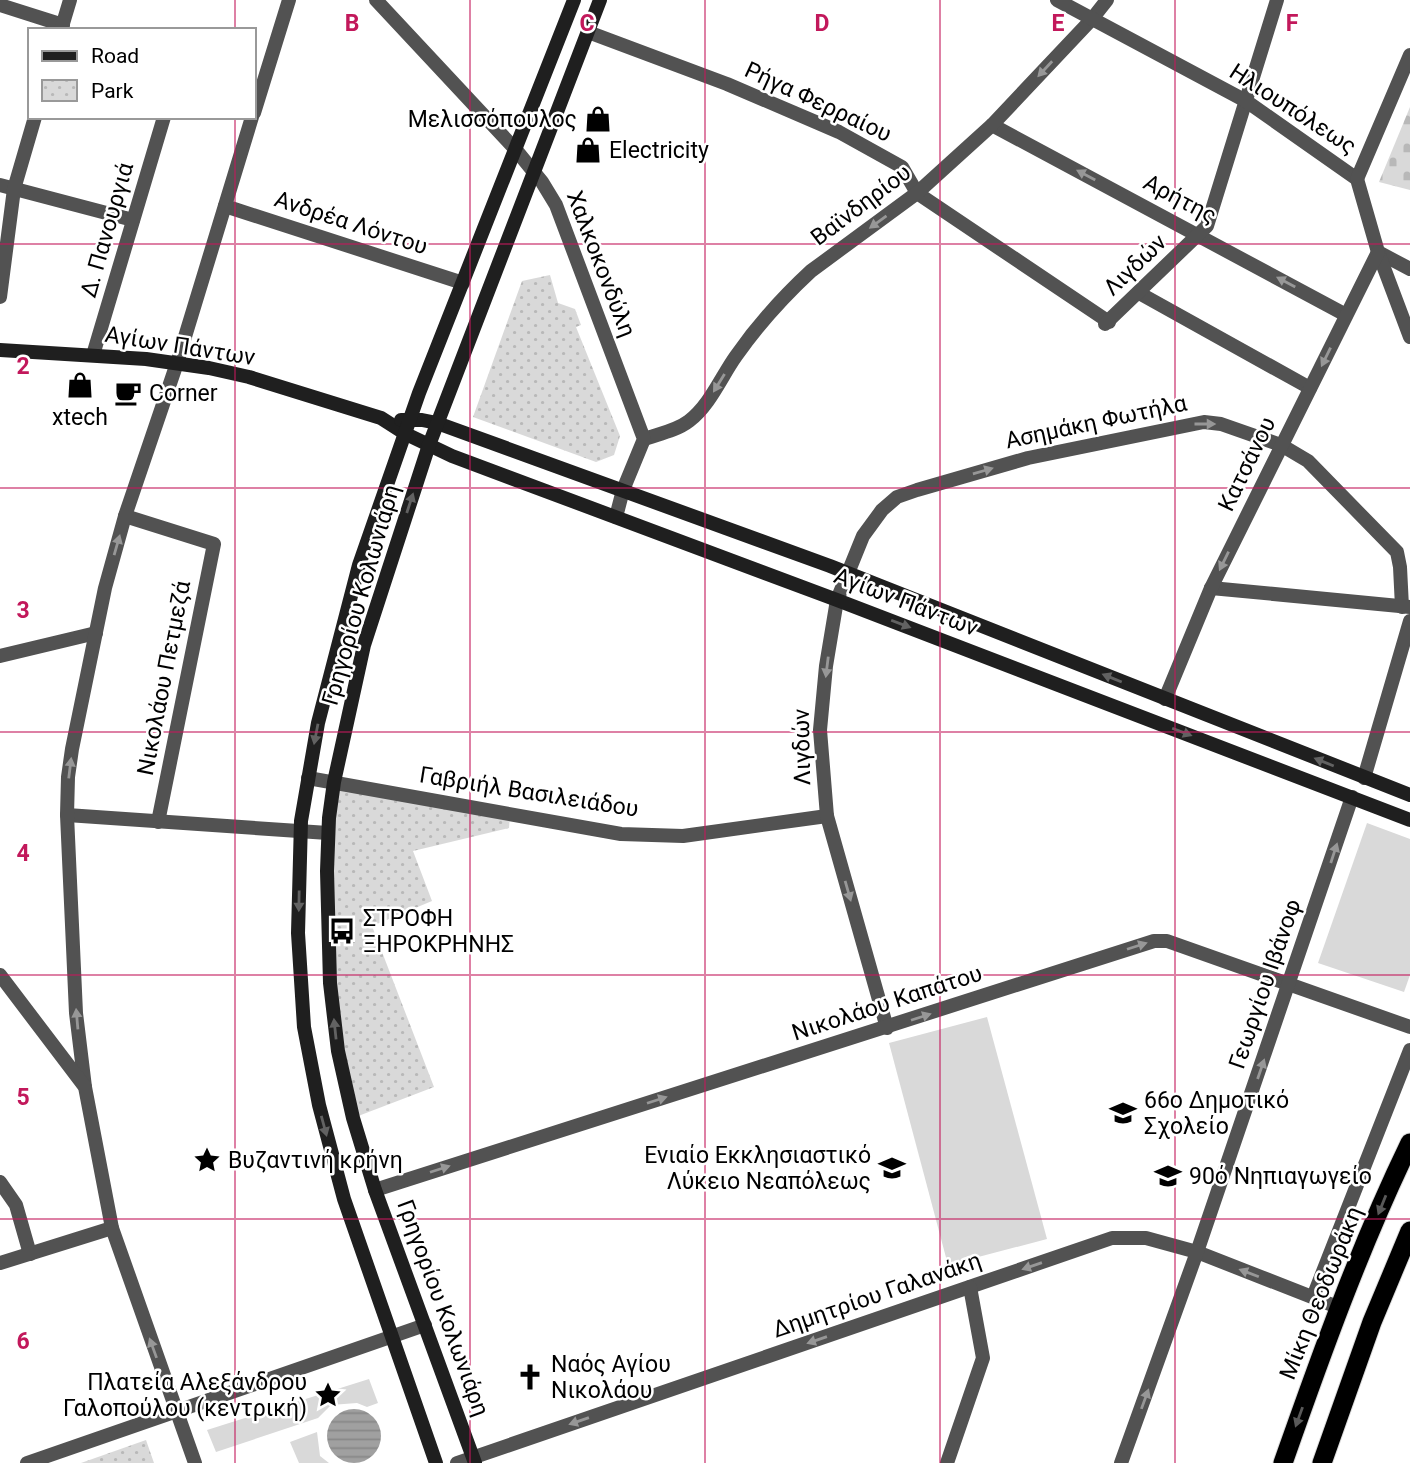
<svg xmlns="http://www.w3.org/2000/svg" width="1410" height="1463" font-family="Roboto,sans-serif">
<style>
.grass{fill:#d9d9d9}
.cemetery{fill:url(#cemetery-stones)}
.park{fill:url(#park-dots)}
.water{fill:url(#water-rules)}
.lines{fill:none;stroke-linecap:round;stroke-linejoin:round}
.trunk-casing{stroke:#dbdbdb;stroke-width:21}
.minor{stroke:#525252;stroke-width:14}
.tertiary{stroke:#525252;stroke-width:14}
.secondary{stroke:#1f1f1f;stroke-width:14}
.trunk{stroke:#000;stroke-width:19}
.oneway{fill:#979797}
.oneway2{fill:#626262}
.oneway3{fill:#595959}
.grid{fill:none;stroke:#c2185b;stroke-width:2;stroke-opacity:0.55}
.labels{text-anchor:middle;dominant-baseline:central;stroke-width:5;stroke-linejoin:round;paint-order:stroke}
.street-label{font-size:23px;fill:#000;stroke:#fff}
.poi-label{font-size:23px;fill:#000;stroke:#fff;text-anchor:start}
.grid-label{font-size:23px;text-anchor:middle;font-weight:bold;fill:#c2185b;stroke:#fff;stroke-width:5;stroke-linejoin:round;paint-order:stroke}
</style>
<defs>
<pattern id="cemetery-stones" width="16" height="16" patternUnits="userSpaceOnUse" patternTransform="scale(1.75)"><rect width="16" height="16" fill="#d9d9d9"/><path d="M2 7V4a2 2 0 0 1 4 0v3zM10 15v-3a2 2 0 0 1 4 0v3z" fill="#b8b8b8"/></pattern>
<pattern id="park-dots" width="8" height="8" patternUnits="userSpaceOnUse" patternTransform="scale(1.75)"><rect width="8" height="8" fill="#d9d9d9"/><path d="M2 2h.1M6 6h.1" fill="none" stroke="#b8b8b8" stroke-width="1.8" stroke-linecap="round"/></pattern>
<pattern id="water-rules" width="6" height="5" patternUnits="userSpaceOnUse" patternTransform="scale(1.75)"><rect width="6" height="5" fill="#a0a0a0"/><path d="M0 2.5h6" fill="none" stroke="#888"/></pattern>
</defs>
<rect width="100%" height="100%" fill="#fff"/>
<!-- grass -->
<g class="grass">
<polygon points="1367,823 1410,839 1410,975 1404,992 1318,963"/>
<polygon points="987,1017 1047,1239 948,1265 889,1043"/>
<polygon points="369,1379 378,1403 367,1407 357,1403 331,1405 318,1418 216,1452 207,1430"/>
<polygon points="317,1432 320,1456 329,1463 299,1463 290,1442"/>
</g>
<!-- cemetery -->
<polygon class="cemetery" points="1410,107 1410,190 1379,182"/>
<!-- park -->
<g class="park">
<polygon points="550,275 558,303 575,309 581,325 576,327 620,436 614,455 596,462 473,417 522,281"/>
<polygon points="334,782 510,814 509,828 413,851 432,901 372,926 434,1087 353,1118 328,921"/>
<polygon points="146,1440 154,1463 81,1463"/>
</g>
<!-- water -->
<circle class="water" cx="354" cy="1436" r="27"/>
<g class="lines">
<!-- trunk casing -->
<g class="trunk-casing">
<g id="trunk">
<path d="M1283 1463C1321 1355 1360 1246 1410 1143"/>
<polyline points="1322,1463 1372,1322 1410,1231"/>
</g>
</g>
<!-- minor -->
<g class="minor">
<polyline points="376,0 516,150"/>
<polyline points="0,5 63,25"/>
<polyline points="61,30 70,0"/>
<polyline points="588,32 727,84 839,132 902,167 917,193 1109,322"/>
<polyline points="254,113 289,0"/>
<polyline points="992,125 1346,315"/>
<polyline points="0,185 133,220"/>
<polyline points="225,206 463,283"/>
<polyline points="1378,252 1410,269"/>
<polyline points="1139,293 1310,388"/>
<polyline points="0,297 14,189 35,117"/>
<polyline points="1105,324 1207,226 1277,0"/>
<polyline points="93,355 164,117"/>
<path d="M644 439C658 434 676 431 689 421 710 405 721 377 736 356 757 326 784 296 811 271L917 193 992 125 1092 19 1107 0"/>
<polyline points="125,516 214,544 158,822"/>
<polyline points="0,656 96,633"/>
<polyline points="308,778 621,834 683,836 827,816"/>
<polyline points="1364,778 1410,621"/>
<polyline points="67,815 328,833"/>
<polyline points="887,1028 827,816 820,730 826,666 837,600 863,536 882,510 897,497 917,490 1028,458 1204,422 1221,424 1281,445 1308,461 1397,552 1400,567 1402,607"/>
<polyline points="85,1087 76,1013 67,815 68,777 72,749 105,588 125,516 177,363 252,117"/>
<polyline points="0,1182 16,1205 30,1254"/>
<polyline points="375,1190 1154,941 1167,941 1410,1027"/>
<polyline points="0,1263 112,1228"/>
<polyline points="1313,1297 1410,1050"/>
<polyline points="27,1463 425,1325"/>
<polyline points="457,1463 1112,1238 1146,1238 1197,1252 1340,1308"/>
<polyline points="947,1463 983,1358 970,1287"/>
<polyline points="1121,1463 1197,1252 1352,797"/>
</g>
<!-- tertiary -->
<g class="tertiary">
<polyline points="1057,0 1246,101 1357,179 1378,252 1410,337"/>
<polyline points="516,150 542,182 556,205 644,439 623,490 616,517"/>
<polyline points="1357,179 1410,55"/>
<polyline points="1211,588 1410,607"/>
<polyline points="1165,699 1211,588 1378,252"/>
<polyline points="0,975 85,1087 112,1228 195,1463"/>
</g>
<!-- secondary -->
<g class="secondary">
<polyline points="0,350 146,359 209,368 249,377 381,418 406,434 452,456 837,600 1410,820"/>
<polyline points="401,420 422,420 437,423 830,566 1410,795"/>
<polyline points="436,1463 344,1199 319,1105 304,1027 298,933 301,821 318,723 359,565 419,393 574,0"/>
<polyline points="475,1463 375,1190 353,1118 338,1051 330,983 327,871 329,818 334,782 364,645 429,445 600,0"/>
</g>
<!-- trunk -->
<use href="#trunk" class="trunk"/>
</g>
<!-- one-way arrows -->
<defs><path id="oneway-solid" d="M-6-.8H1V-3.2L6.5 0L1 3.2V.8H-6Z" transform="scale(1.75)"/></defs>
<g class="oneway">
<use href="#oneway-solid" transform="translate(1045 69) rotate(133)"/>
<use href="#oneway-solid" transform="translate(1086 175) rotate(-152)"/>
<use href="#oneway-solid" transform="translate(878 222) rotate(144)"/>
<use href="#oneway-solid" transform="translate(1286 282) rotate(-152)"/>
<use href="#oneway-solid" transform="translate(1326 357) rotate(116)"/>
<use href="#oneway-solid" transform="translate(719 383) rotate(122)"/>
<use href="#oneway-solid" transform="translate(1205 424)"/>
<use href="#oneway-solid" transform="translate(983 471) rotate(-16)"/>
<use href="#oneway-solid" transform="translate(117 545) rotate(-74)"/>
<use href="#oneway-solid" transform="translate(1224 561) rotate(116)"/>
<use href="#oneway-solid" transform="translate(827 667) rotate(97)"/>
<use href="#oneway-solid" transform="translate(70 768) rotate(-83)"/>
<use href="#oneway-solid" transform="translate(1334 853) rotate(-72)"/>
<use href="#oneway-solid" transform="translate(848 891) rotate(74)"/>
<use href="#oneway-solid" transform="translate(1137 946) rotate(-18)"/>
<use href="#oneway-solid" transform="translate(921 1017) rotate(-18)"/>
<use href="#oneway-solid" transform="translate(77 1019) rotate(-95)"/>
<use href="#oneway-solid" transform="translate(1261 1069) rotate(-71)"/>
<use href="#oneway-solid" transform="translate(657 1100) rotate(-18)"/>
<use href="#oneway-solid" transform="translate(440 1169) rotate(-18)"/>
<use href="#oneway-solid" transform="translate(1032 1266) rotate(161)"/>
<use href="#oneway-solid" transform="translate(1249 1273) rotate(-159)"/>
<use href="#oneway-solid" transform="translate(817 1340) rotate(161)"/>
<use href="#oneway-solid" transform="translate(153 1348) rotate(-110)"/>
<use href="#oneway-solid" transform="translate(1145 1399) rotate(-70)"/>
<use href="#oneway-solid" transform="translate(579 1421) rotate(161)"/>
</g>
<g class="oneway2">
<use href="#oneway-solid" transform="translate(410 503) rotate(-72)"/>
<use href="#oneway-solid" transform="translate(901 624) rotate(21)"/>
<use href="#oneway-solid" transform="translate(1112 678) rotate(-158)"/>
<use href="#oneway-solid" transform="translate(1182 732) rotate(21)"/>
<use href="#oneway-solid" transform="translate(316 734) rotate(101)"/>
<use href="#oneway-solid" transform="translate(1324 762) rotate(-158)"/>
<use href="#oneway-solid" transform="translate(299 901) rotate(91)"/>
<use href="#oneway-solid" transform="translate(335 1029) rotate(-96)"/>
<use href="#oneway-solid" transform="translate(324 1126) rotate(75)"/>
</g>
<g class="oneway3">
<use href="#oneway-solid" transform="translate(1382 1205) rotate(112)"/>
<use href="#oneway-solid" transform="translate(1299 1417) rotate(110)"/>
</g>
<!-- grid -->
<path class="grid" d="M235 0V30M470 0V1463M705 0V1463M940 0V1463M1175 0V1463M235 117V1463M0 244H1410M0 488H1410M0 732H1410M0 975H1410M0 1219H1410"/>
<!-- icons -->
<defs>
<g id="shop-bare" transform="scale(2.1)"><path d="M-5-2.5h2.3a2.7 3.5 0 0 1 5.4 0H5L5.5 6h-11ZM-1.5-2.5h3a1.5 2.3 0 0 0-3 0Z" fill="#000" stroke="#fff" stroke-width="2.5" paint-order="stroke"/></g>
<g id="cafe-bare" transform="scale(2.1)"><path d="M-5.5-4.5H6V0H3Q3 3.5 0 3.5H-2.5Q-5.5 3.5-5.5 0ZM3-3.2v2h1.7v-2ZM-6 4.5H4V6H-6Z" fill="#000" stroke="#fff" stroke-width="2.5" paint-order="stroke"/></g>
<g id="bus-bare" transform="scale(2.1)"><path d="M-5-6H5V4H4V6H2V4H-2V6H-4V4H-5ZM-3.5-4V0h7V-4ZM-3.5 1.2v1.5H-2V1.2ZM2 1.2v1.5H3.5V1.2Z" fill="#000" stroke="#fff" stroke-width="2.5" paint-order="stroke"/></g>
<g id="school-bare" transform="scale(2.1)"><path d="M0-5L7-2L0 1L-7-2ZM-4 1L0 2.5L4 1V4Q0 6-4 4Z" fill="#000" stroke="#fff" stroke-width="2.5" paint-order="stroke"/></g>
<g id="sight-bare" transform="scale(2.1)"><path d="M0-6L1.8-2.2L6-1.7L2.9 1.2L3.7 5.4L0 3.3L-3.7 5.4L-2.9 1.2L-6-1.7L-1.8-2.2Z" fill="#000" stroke="#fff" stroke-width="2.5" paint-order="stroke"/></g>
<g id="church-bare" transform="scale(2.1)"><path d="M-1.2-6h2.4v3.5h3.3v2.4h-3.3V6h-2.4V-.1h-3.3v-2.4h3.3Z" fill="#000" stroke="#fff" stroke-width="2.5" paint-order="stroke"/></g>
</defs>
<g fill-rule="evenodd">
<use href="#shop-bare" x="598" y="119"/>
<use href="#shop-bare" x="588" y="150"/>
<use href="#shop-bare" x="80" y="385"/>
<use href="#cafe-bare" x="128" y="393"/>
<use href="#bus-bare" x="342" y="931"/>
<use href="#school-bare" x="1123" y="1113"/>
<use href="#sight-bare" x="207" y="1160"/>
<use href="#school-bare" x="892" y="1168"/>
<use href="#school-bare" x="1168" y="1176"/>
<use href="#church-bare" x="530" y="1377"/>
<use href="#sight-bare" x="328" y="1395"/>
</g>
<g class="labels">
<!-- street labels -->
<g class="street-label">
<text transform="translate(818 102) rotate(25)">Ρήγα Φερραίου</text>
<text transform="translate(1293 109) rotate(33)">Ηλιουπόλεως</text>
<text transform="translate(1180 199) rotate(28)">Αρήτης</text>
<text transform="translate(861 205) rotate(-37)">Βαϊνδηρίου</text>
<text transform="translate(351 223) rotate(18)">Ανδρέα Λόντου</text>
<text transform="translate(107 230) rotate(-74)">Δ. Πανουργιά</text>
<text transform="translate(601 264) rotate(69)">Χαλκοκονδύλη</text>
<text transform="translate(1135 265) rotate(-44)">Λιγδών</text>
<text transform="translate(180 346) rotate(9)">Αγίων Πάντων</text>
<text transform="translate(1096 422) rotate(-12)">Ασημάκη Φωτήλα</text>
<text transform="translate(1247 464) rotate(-64)">Κατσάνου</text>
<text transform="translate(361 595) rotate(-74)">Γρηγορίου Κολωνιάρη</text>
<text transform="translate(906 602) rotate(21)">Αγίων Πάντων</text>
<text transform="translate(164 678) rotate(-79)">Νικολάου Πετμεζά</text>
<text transform="translate(802 747) rotate(-91)">Λιγδών</text>
<text transform="translate(529 792) rotate(9)">Γαβριήλ Βασιλειάδου</text>
<text transform="translate(1265 984) rotate(-71)">Γεωργίου Ιβάνοφ</text>
<text transform="translate(887 1003) rotate(-18)">Νικολάου Καπάτου</text>
<text transform="translate(1321 1293) rotate(-68)">Μίκη Θεοδωράκη</text>
<text transform="translate(877 1295) rotate(-19)">Δημητρίου Γαλανάκη</text>
<text transform="translate(443 1308) rotate(70)">Γρηγορίου Κολωνιάρη</text>
</g>
<!-- poi labels -->
<g class="poi-label">
<text x="577" y="119" text-anchor="end">Μελισσόπουλος</text>
<text x="609" y="150">Electricity</text>
<text x="149" y="393">Corner</text>
<text x="80" y="417" text-anchor="middle">xtech</text>
<text x="363" y="918">ΣΤΡΟΦΗ<tspan x="363" dy="26">ΞΗΡΟΚΡΗΝΗΣ</tspan></text>
<text x="1144" y="1100">66ο Δημοτικό<tspan x="1144" dy="26">Σχολείο</tspan></text>
<text x="871" y="1155" text-anchor="end">Ενιαίο Εκκλησιαστικό<tspan x="871" dy="26">Λύκειο Νεαπόλεως</tspan></text>
<text x="228" y="1160">Βυζαντινή κρήνη</text>
<text x="1189" y="1176">90ό Νηπιαγωγείο</text>
<text x="551" y="1364">Ναός Αγίου<tspan x="551" dy="26">Νικολάου</tspan></text>
<text x="307" y="1382" text-anchor="end">Πλατεία Αλεξάνδρου<tspan x="307" dy="26">Γαλοπούλου (κεντρική)</tspan></text>
</g>
</g>
<g class="grid-label">
<text x="352" y="31">B</text>
<text x="587" y="31">C</text>
<text x="822" y="31">D</text>
<text x="1058" y="31">E</text>
<text x="1292" y="31">F</text>
<text x="23" y="374">2</text>
<text x="23" y="618">3</text>
<text x="23" y="861">4</text>
<text x="23" y="1105">5</text>
<text x="23" y="1349">6</text>
</g>
<!-- legend -->
<rect x="28" y="28" width="228" height="91" fill="#ffffff" stroke="#999999" stroke-width="2"/>
<rect x="42" y="51" width="35" height="10" fill="#1f1f1f" stroke="#999999" stroke-width="2"/>
<text x="91" y="63" font-size="21" fill="#000000">Road</text>
<rect x="42" y="80" width="35" height="21" fill="url(#park-dots)" stroke="#999999" stroke-width="2"/>
<text x="91" y="98" font-size="21" fill="#000000">Park</text>
</svg>
